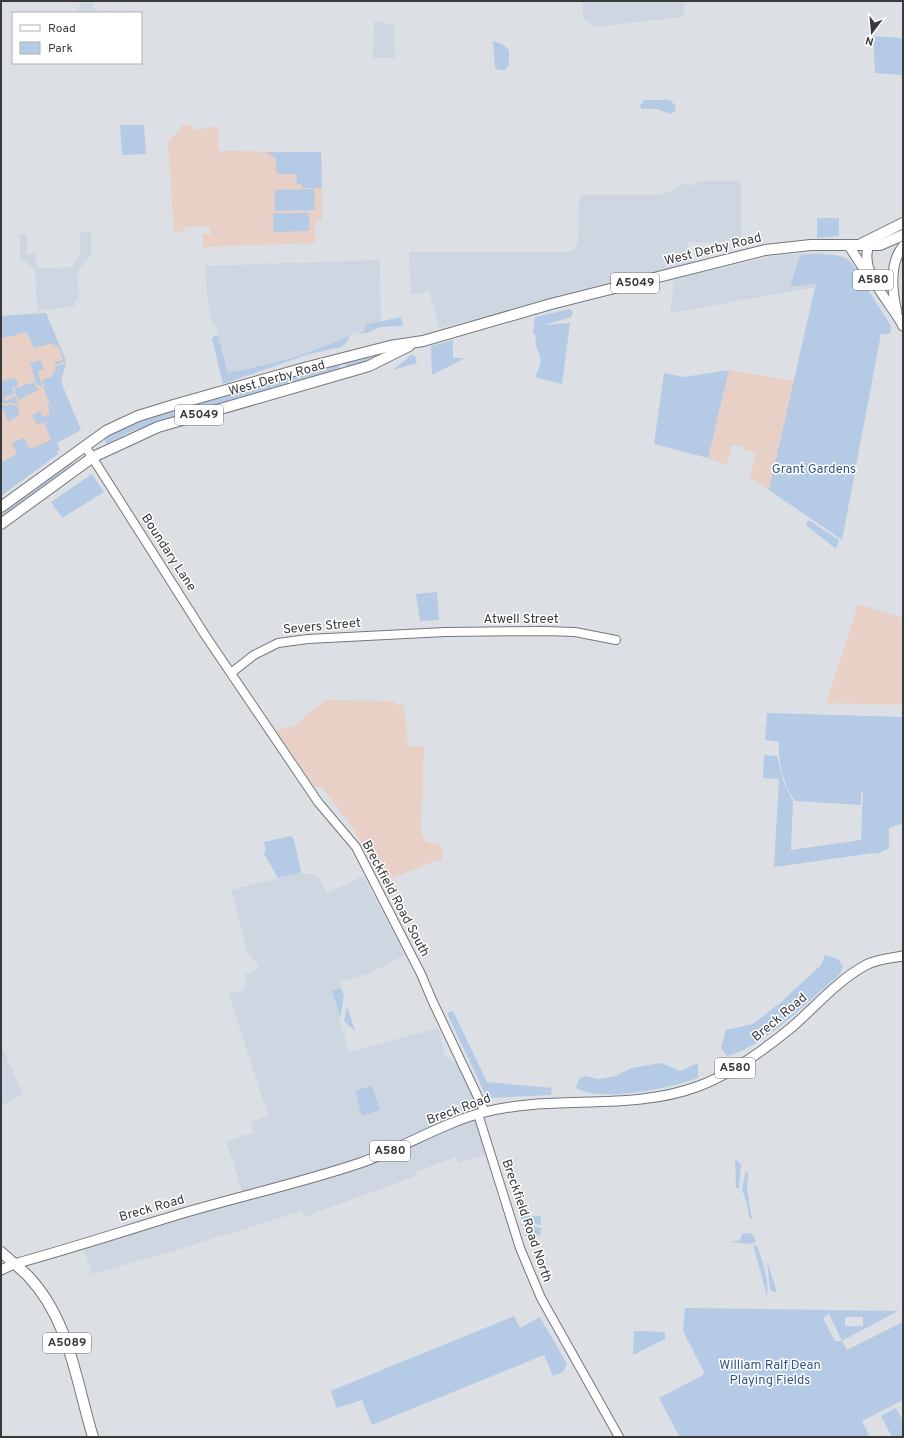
<svg xmlns="http://www.w3.org/2000/svg" width="904" height="1438" font-family="Overpass,sans-serif">
<style>
.built{fill:#cdd6e1}
.education{fill:#e8d0c6}
.green{fill:#b4cae5;fill-rule:evenodd}
.lines{fill:none;stroke-linecap:round;stroke-linejoin:round}
.secondary-casing{stroke:#74777c;stroke-width:10}
.primary-casing{stroke:#74777c;stroke-width:11}
.highway-casing{stroke:#74777c;stroke-width:12}
.secondary{stroke:#fff;stroke-width:8}
.primary{stroke:#fff;stroke-width:9}
.highway{stroke:#fff;stroke-width:10}
.labels{text-anchor:middle;dominant-baseline:central;stroke-width:3;stroke-linejoin:round;paint-order:stroke}
.shield{fill:#fff;stroke:#747576;stroke-width:1}
.shield-label{font-size:12px;font-weight:bold;fill:#393a3c}
.street-label{font-size:13px;fill:#393a3c;stroke:#fff}
.park-label{font-size:13px;fill:#315783;stroke:#fff}
</style>
<rect width="100%" height="100%" fill="#dce0e5"/>
<!-- built -->
<g class="built">
<polygon points="81,1 94,1 93,7 100,13 75,13 80,7"/>
<polygon points="583,1 684,1 685,12 682,17 595,27 583,18"/>
<polygon points="374,21 394,25 395,58 373,58"/>
<polygon points="704,181 741,181 741,243 687,242 692,260 696,262 700,273 774,256 822,252 815,287 670,313 674,282 672,268 439,328 429,291 411,295 409,255 410,252 568,252 574,249 578,241 579,199 583,195 658,195 667,193 687,182 688,186"/>
<polygon points="80,232 91,232 91,255 77,272 79,301 75,302 75,306 37,311 35,269 20,258 20,234 27,234 27,254 36,253 37,268 72,267 80,253"/>
<polygon points="380,260 381,322 365,325 365,331 356,332 325,347 265,366 228,373 216,325 212,325 207,295 206,266"/>
<polygon points="300,873 312,874 318,877 328,893 363,876 405,955 368,974 339,982 341,988 332,990 349,1052 438,1028 446,1057 457,1064 470,1090 485,1112 478,1114 490,1153 459,1163 456,1157 415,1172 416,1176 304,1217 302,1211 180,1249 92,1274 82,1244 244,1197 226,1141 254,1132 251,1122 268,1116 229,995 243,990 246,982 244,975 252,972 259,966 246,950 231,890"/>
<polygon points="1,1045 23,1094 1,1107"/>
</g>
<!-- education -->
<g class="education">
<polygon points="183,125 187,125 197,130 218,126 218,151 321,152 322,220 315,221 316,243 203,247 203,234 211,234 210,226 185,227 185,231 174,232 168,142"/>
<polygon points="46,313 66,363 61,382 81,430 57,443 60,450 57,451 58,454 1,496 1,316"/>
<polygon points="729,370 794,381 769,490 750,478 756,453 744,450 744,447 731,445 727,466 708,458"/>
<polygon points="858,604 903,618 903,705 826,703"/>
<polygon points="325,700 395,701 395,705 404,705 408,746 424,746 421,832 426,842 442,846 442,860 435,861 383,882 354,830 322,787 315,787 276,730 294,726"/>
</g>
<!-- green -->
<g class="green">
<polygon points="873,36 903,38 903,75 875,73"/>
<polygon points="493,41 502,44 509,50 509,65 505,70 498,70 495,67"/>
<polygon points="644,100 670,100 675,105 676,111 670,114 657,109 642,109 640,106"/>
<polygon points="120,125 144,125 146,154 122,155"/>
<polygon points="267,152 321,152 322,188 302,188 302,184 297,184 296,174 279,174 276,171 276,159"/>
<polygon points="314,189 315,210 275,211 275,190"/>
<polygon points="273,213 309,213 309,231 273,232"/>
<polygon points="817,218 839,218 839,236 817,238"/>
<path d="M823 254C845 256 848 256 860 275L858 277V282L863 288H867L891 326 890 334H881L842 540 769 490 816 283 790 287 800 255Z"/>
<path d="M570 309 573 312 571 317 545 325 570 323 562 384 535 377C549 353 532 354 536 335L533 333 535 317Z"/>
<polygon points="46,313 66,361 55,365 54,362 63,360 58,345 54,346 53,343 34,348 27,332 3,338 1,333 1,316"/>
<polygon points="401,317 403,326 380,327 367,333 356,334 365,331 365,325"/>
<path d="M218 335 228 373C270 365 311 354 350 335L347 342 341 347 309 354 223 384 212 339 214 336Z"/>
<polygon points="453,340 453,358 465,358 432,375 431,346"/>
<polygon points="389,350 383,356 347,369 345,364 340,364"/>
<polygon points="411,355 415,356 417,363 393,370"/>
<polygon points="40,360 44,369 38,371 42,386 37,385 30,363"/>
<polygon points="66,363 61,382 81,430 57,443 60,450 57,451 58,454 1,496 1,460 2,462 17,454 12,443 24,438 30,449 51,440 44,422 37,425 32,415 40,411 42,416 50,415 47,405 49,404 54,414 43,387 45,387 42,380 53,376 52,373 56,370 55,367"/>
<polygon points="338,365 342,370 182,414 130,432 107,444 104,439 127,426 181,407"/>
<polygon points="729,370 708,458 654,444 664,373 684,377"/>
<polygon points="13,378 17,380 18,386 12,388 14,394 4,397 6,401 15,396 19,406 11,402 6,404 1,402 1,382"/>
<polygon points="34,382 36,387 40,390 24,396 26,397 18,400 14,389"/>
<polygon points="1,404 6,406 11,404 19,408 18,416 8,422 4,410 1,411"/>
<polygon points="76,459 71,465 1,518 1,511"/>
<polygon points="92,474 104,492 62,518 51,502"/>
<polygon points="809,520 839,540 836,549 807,526 807,522"/>
<polygon points="437,592 439,620 420,621 416,594"/>
<path d="M767 713 903 717V823L889 828V848L877 854 874 853 774 867 779 779 763 778 764 755 777 756 784 783 793 801 791 850 861 840 863 791H861V805L795 801C783 784 778 762 779 742L765 740Z"/>
<polygon points="291,836 294,840 301,871 300,873 278,878 264,854 263,852 266,851 264,842"/>
<path d="M825 955 838 959 843 966 840 974C809 1000 766 1046 727 1056L721 1048 726 1030 753 1024 780 1003 821 965Z"/>
<polygon points="341,988 344,996 340,1018 332,990"/>
<polygon points="347,1006 355,1031 344,1021"/>
<polygon points="453,1011 487,1082 552,1088 551,1095 487,1098 447,1013"/>
<path d="M661 1063 680 1071 698 1063V1078C671 1088 602 1103 576 1088L579 1079 586 1076 598 1079 616 1076 631 1068Z"/>
<polygon points="372,1086 380,1110 362,1116 355,1091"/>
<polygon points="735,1159 741,1164 739,1188 736,1188"/>
<polygon points="746,1171 748,1174 747,1189 752,1219 749,1217 748,1208 742,1189"/>
<polygon points="520,1216 541,1216 541,1225 522,1221"/>
<polygon points="522,1224 541,1228 540,1235 529,1238 526,1236"/>
<polygon points="748,1233 752,1234 756,1241 753,1244 730,1242 740,1240 742,1234"/>
<path d="M753 1245 757 1246C763 1262 769 1280 767 1297 763 1279 758 1263 753 1245Z"/>
<polygon points="767,1261 777,1292 773,1292 770,1289"/>
<path d="M685 1308 898 1311 842 1341 847 1350 903 1322V1400L862 1421 870 1437H678L679 1436 659 1398 705 1374 683 1331ZM829 1314 842 1341H835L823 1318ZM845 1317H863V1326H845Z"/>
<polygon points="514,1316 520,1328 540,1317 567,1364 563,1372 553,1376 544,1355 372,1425 362,1400 337,1408 331,1392 333,1390"/>
<polygon points="634,1331 665,1332 665,1339 633,1355"/>
<polygon points="896,1408 903,1421 903,1437 892,1437 881,1416"/>
</g>
<g class="lines">
<!-- secondary casing -->
<g class="secondary-casing">
<g id="secondary">
<polyline points="85,446 205,635 318,802 356,847 421,974 432,1000 485,1112"/>
<polyline points="231,673 254,655 278,643 308,639 445,632 545,631 575,632 616,640"/>
<polyline points="478,1114 520,1248 541,1298 619,1437"/>
</g>
</g>
<!-- primary casing -->
<g class="primary-casing">
<g id="primary">
<path d="M872 239C853 269 891 301 903 326"/>
<polyline points="849,246 869,277"/>
<path d="M897 312C892 293 889 263 903 246"/>
<path d="M1 1270 14 1264C69 1249 124 1231 180 1214 240 1196 301 1183 360 1163 401 1149 444 1122 485 1112 555 1094 630 1112 699 1086 733 1073 764 1050 792 1027 816 1006 838 980 866 965 877 959 891 958 903 956"/>
</g>
</g>
<!-- highway casing -->
<g class="highway-casing">
<g id="highway">
<polyline points="859,245 903,223"/>
<polyline points="1,507 106,431 138,416 177,404 308,367 390,346 423,341 551,304 765,250 811,245 880,245 903,235"/>
<polyline points="1,524 93,457 158,427 369,366 409,346"/>
<path d="M1 1252C10 1260 20 1268 28 1276 70 1320 76 1382 93 1437"/>
</g>
</g>
<!-- secondary -->
<use href="#secondary" class="secondary"/>
<!-- primary -->
<use href="#primary" class="primary"/>
<!-- highway -->
<use href="#highway" class="highway"/>
</g>
<g class="labels">
<!-- shield labels -->
<g class="shield">
<rect x="853" y="270" width="40" height="20" rx="3"/>
<rect x="611" y="273" width="48" height="20" rx="3"/>
<rect x="175" y="405" width="48" height="20" rx="3"/>
<rect x="715" y="1058" width="40" height="20" rx="3"/>
<rect x="370" y="1141" width="40" height="20" rx="3"/>
<rect x="43" y="1333" width="48" height="20" rx="3"/>
</g>
<g class="shield-label">
<text x="873" y="280">A580</text>
<text x="635" y="283">A5049</text>
<text x="199" y="415">A5049</text>
<text x="735" y="1068">A580</text>
<text x="390" y="1151">A580</text>
<text x="67" y="1343">A5089</text>
</g>
<!-- street labels -->
<g class="street-label">
<text transform="translate(713 250) rotate(-14)">West Derby Road</text>
<text transform="translate(277 379) rotate(-16)">West Derby Road</text>
<text transform="translate(168 553) rotate(57)">Boundary Lane</text>
<text x="521" y="620">Atwell Street</text>
<text transform="translate(322 627) rotate(-5)">Severs Street</text>
<text transform="translate(395 899) rotate(62)">Breckfield Road South</text>
<text transform="translate(780 1018) rotate(-40)">Breck Road</text>
<text transform="translate(459 1110) rotate(-20)">Breck Road</text>
<text transform="translate(152 1209) rotate(-16)">Breck Road</text>
<text transform="translate(526 1221) rotate(71)">Breckfield Road North</text>
</g>
<!-- park labels -->
<g class="park-label">
<text x="814" y="470">Grant Gardens</text>
<text x="770" y="1366">William Ralf Dean<tspan x="770" dy="15">Playing Fields</tspan></text>
</g>
</g>
<!-- border -->
<rect width="904" height="1438" fill="none" stroke="#393a3c" stroke-width="4"/>
<!-- legend -->
<rect x="12" y="12" width="130" height="52" fill="#ffffff" stroke="#b0b0b1"/>
<rect x="20" y="25" width="20" height="6" fill="#ffffff" stroke="#b0b0b1"/>
<text x="48" y="32" font-size="12" fill="#393a3c">Road</text>
<rect x="20" y="42" width="20" height="12" fill="#b4cae5" stroke="#b0b0b1"/>
<text x="48" y="52" font-size="12" fill="#393a3c">Park</text>
<!-- north arrow -->
<g transform="translate(872 32) rotate(196)" stroke="#ffffff" stroke-width="3" paint-order="stroke">
<path d="M0-3L7 15L0 10L-7 15Z" fill="#393a3c"/>
<text y="-6" font-size="11" font-weight="bold" text-anchor="middle" fill="#393a3c">N</text>
</g>
</svg>
